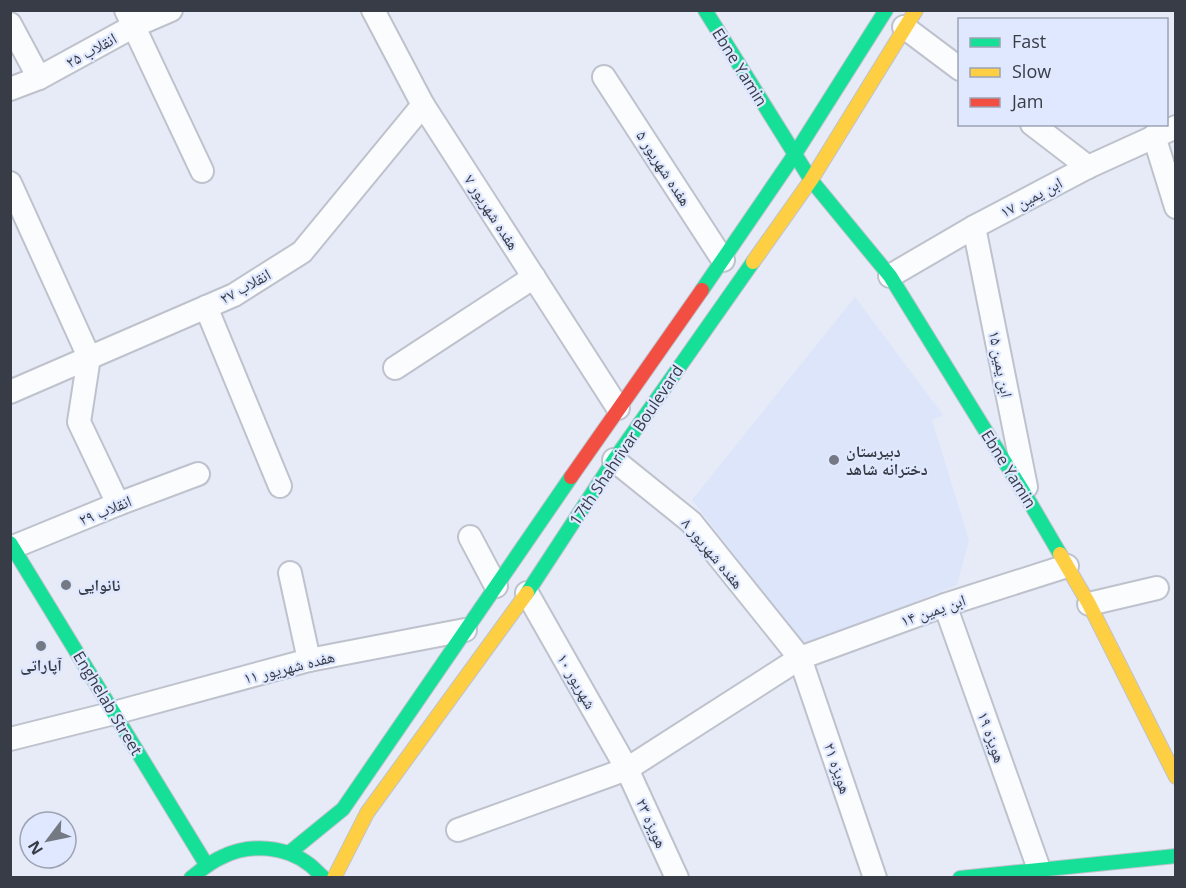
<svg xmlns="http://www.w3.org/2000/svg" width="1186" height="888" font-family="'Open Sans','Noto Naskh Arabic',sans-serif">
<style>
.built{fill:#dde5fa}
.lines{fill:none;stroke-linecap:round;stroke-linejoin:round}
.street-casing{stroke:#bec2cc;stroke-width:26}
.fast-casing{stroke:#bec2cc;stroke-width:16}
.slow-casing{stroke:#bec2cc;stroke-width:16}
.jam-casing{stroke:#bec2cc;stroke-width:16}
.street{stroke:#fbfcfe;stroke-width:22}
.fast{stroke:#16e098;stroke-width:14}
.slow{stroke:#ffcf43;stroke-width:14}
.jam{stroke:#f24e42;stroke-width:14}
.poi-dot{fill:#747984;stroke:#dfe8fe;stroke-width:2}
.labels{text-anchor:middle;dominant-baseline:central;stroke-width:4.5;stroke-linejoin:round;paint-order:stroke}
.street-label{font-size:16px;fill:#373c46;stroke:#dfe8fe}
.poi-label{font-size:16px;font-weight:bold;fill:#373c46;stroke:#dfe8fe;text-anchor:start}
</style>
<rect width="100%" height="100%" fill="#e6ebf7"/>
<!-- built -->
<polygon class="built" points="855,297 943,415 932,420 969,540 957,585 805,645 692,500"/>
<g class="lines">
<!-- street casing -->
<g class="street-casing">
<g id="street">
<polyline points="126,10 202,171"/>
<polyline points="373,10 423,105 618,408"/>
<polyline points="10,24 39,78"/>
<polyline points="904,27 960,69"/>
<polyline points="604,77 723,260"/>
<polyline points="10,89 39,78 134,26 171,10"/>
<polyline points="1032,124 1088,167"/>
<polyline points="1154,136 1176,207"/>
<polyline points="10,183 89,357 79,422 118,504"/>
<polyline points="974,227 1026,487"/>
<polyline points="890,276 974,227 1088,167 1176,127"/>
<polyline points="206,307 280,486"/>
<polyline points="395,368 534,277"/>
<polyline points="10,392 234,295 302,252 423,105"/>
<polyline points="614,460 691,522 800,658 875,878"/>
<polyline points="470,537 496,586"/>
<polyline points="13,547 118,504 198,474"/>
<polyline points="290,573 309,660"/>
<polyline points="527,593 627,769 677,878"/>
<polyline points="1089,604 1157,588"/>
<polyline points="945,605 1039,869"/>
<polyline points="10,739 114,713 309,660 465,630"/>
<polyline points="458,830 627,769 800,658 945,605 1067,566"/>
</g>
</g>
<!-- fast casing -->
<g class="fast-casing">
<g id="fast">
<polyline points="705,10 811,180 890,276 1029,501 1060,554"/>
<polyline points="702,290 795,154 886,10"/>
<polyline points="10,543 206,864"/>
<polyline points="527,593 614,460 753,262"/>
<polyline points="289,853 343,809 571,477"/>
<path d="M191 878C201 870 210 862 222 857 250 843 286 846 310 865 315 869 319 874 324 878"/>
<polyline points="960,878 1176,856"/>
</g>
</g>
<!-- slow casing -->
<g class="slow-casing">
<g id="slow">
<polyline points="753,262 811,180 916,10"/>
<polyline points="1060,554 1089,604 1176,777"/>
<polyline points="334,878 367,813 527,593"/>
</g>
</g>
<!-- jam casing -->
<g class="jam-casing">
<polyline id="jam" points="571,477 702,290"/>
</g>
<!-- street -->
<use href="#street" class="street"/>
<!-- fast -->
<use href="#fast" class="fast"/>
<!-- slow -->
<use href="#slow" class="slow"/>
<!-- jam -->
<use href="#jam" class="jam"/>
</g>
<!-- markers -->
<g class="poi-dot">
<circle cx="834" cy="460" r="6"/>
<circle cx="66" cy="585" r="6"/>
<circle cx="41" cy="646" r="6"/>
</g>
<g class="labels">
<!-- street labels -->
<g class="street-label">
<text transform="translate(91 50) rotate(-29)">انقلاب ۲۵</text>
<text transform="translate(740 67) rotate(58)">Ebne Yamin</text>
<text transform="translate(664 168) rotate(57)">هفده شهریور ۵</text>
<text transform="translate(1031 197) rotate(-28)">ابن یمین ۱۷</text>
<text transform="translate(492 212) rotate(57)">هفده شهریور ۷</text>
<text transform="translate(245 286) rotate(-29)">انقلاب ۲۷</text>
<text transform="translate(1001 364) rotate(79)">ابن یمین ۱۵</text>
<text transform="translate(626 445) rotate(-56)">17th Shahrivar Boulevard</text>
<text transform="translate(1009 469) rotate(58)">Ebne Yamin</text>
<text transform="translate(105 510) rotate(-22)">انقلاب ۲۹</text>
<text transform="translate(713 553) rotate(50)">هفده شهریور ۸</text>
<text transform="translate(933 610) rotate(-19)">ابن یمین ۱۴</text>
<text transform="translate(289 667) rotate(-14)">هفده شهریور ۱۱</text>
<text transform="translate(577 681) rotate(60)">شهریور ۱۰</text>
<text transform="translate(108 703) rotate(59)">Enghelab Street</text>
<text transform="translate(992 737) rotate(70)">هویزه ۱۹</text>
<text transform="translate(838 768) rotate(71)">هویزه ۲۱</text>
<text transform="translate(652 823) rotate(66)">هویزه ۲۳</text>
</g>
<!-- poi labels -->
<g class="poi-label">
<text x="846" y="451">دبیرستان<tspan x="846" dy="18">دخترانه شاهد</tspan></text>
<text x="78" y="585">نانوایی</text>
<text x="41" y="665" text-anchor="middle">آپاراتی</text>
</g>
</g>
<!-- border -->
<rect width="1186" height="888" fill="none" stroke="#373c46" stroke-width="24"/>
<!-- legend -->
<rect x="958" y="18" width="210" height="108" fill="#dfe8fe" stroke="#9ca3b4" stroke-width="1.5"/>
<rect x="970" y="38" width="30" height="9" fill="#16e098" stroke="#9ca3b4" stroke-width="1.5"/>
<text x="1012" y="48" font-size="18" fill="#373c46">Fast</text>
<rect x="970" y="68" width="30" height="9" fill="#ffcf43" stroke="#9ca3b4" stroke-width="1.5"/>
<text x="1012" y="78" font-size="18" fill="#373c46">Slow</text>
<rect x="970" y="98" width="30" height="9" fill="#f24e42" stroke="#9ca3b4" stroke-width="1.5"/>
<text x="1012" y="108" font-size="18" fill="#373c46">Jam</text>
<!-- north arrow -->
<g transform="translate(48 840) rotate(238)"><circle r="28" fill="#dfe8fe" stroke="#9ca3b4" stroke-width="1.5"/>
<path d="M0-4.5L10 22L0 15L-10 22Z" fill="#747984"/>
<text y="-9" font-size="16" font-weight="bold" text-anchor="middle" fill="#373c46">N</text>
</g>
</svg>
